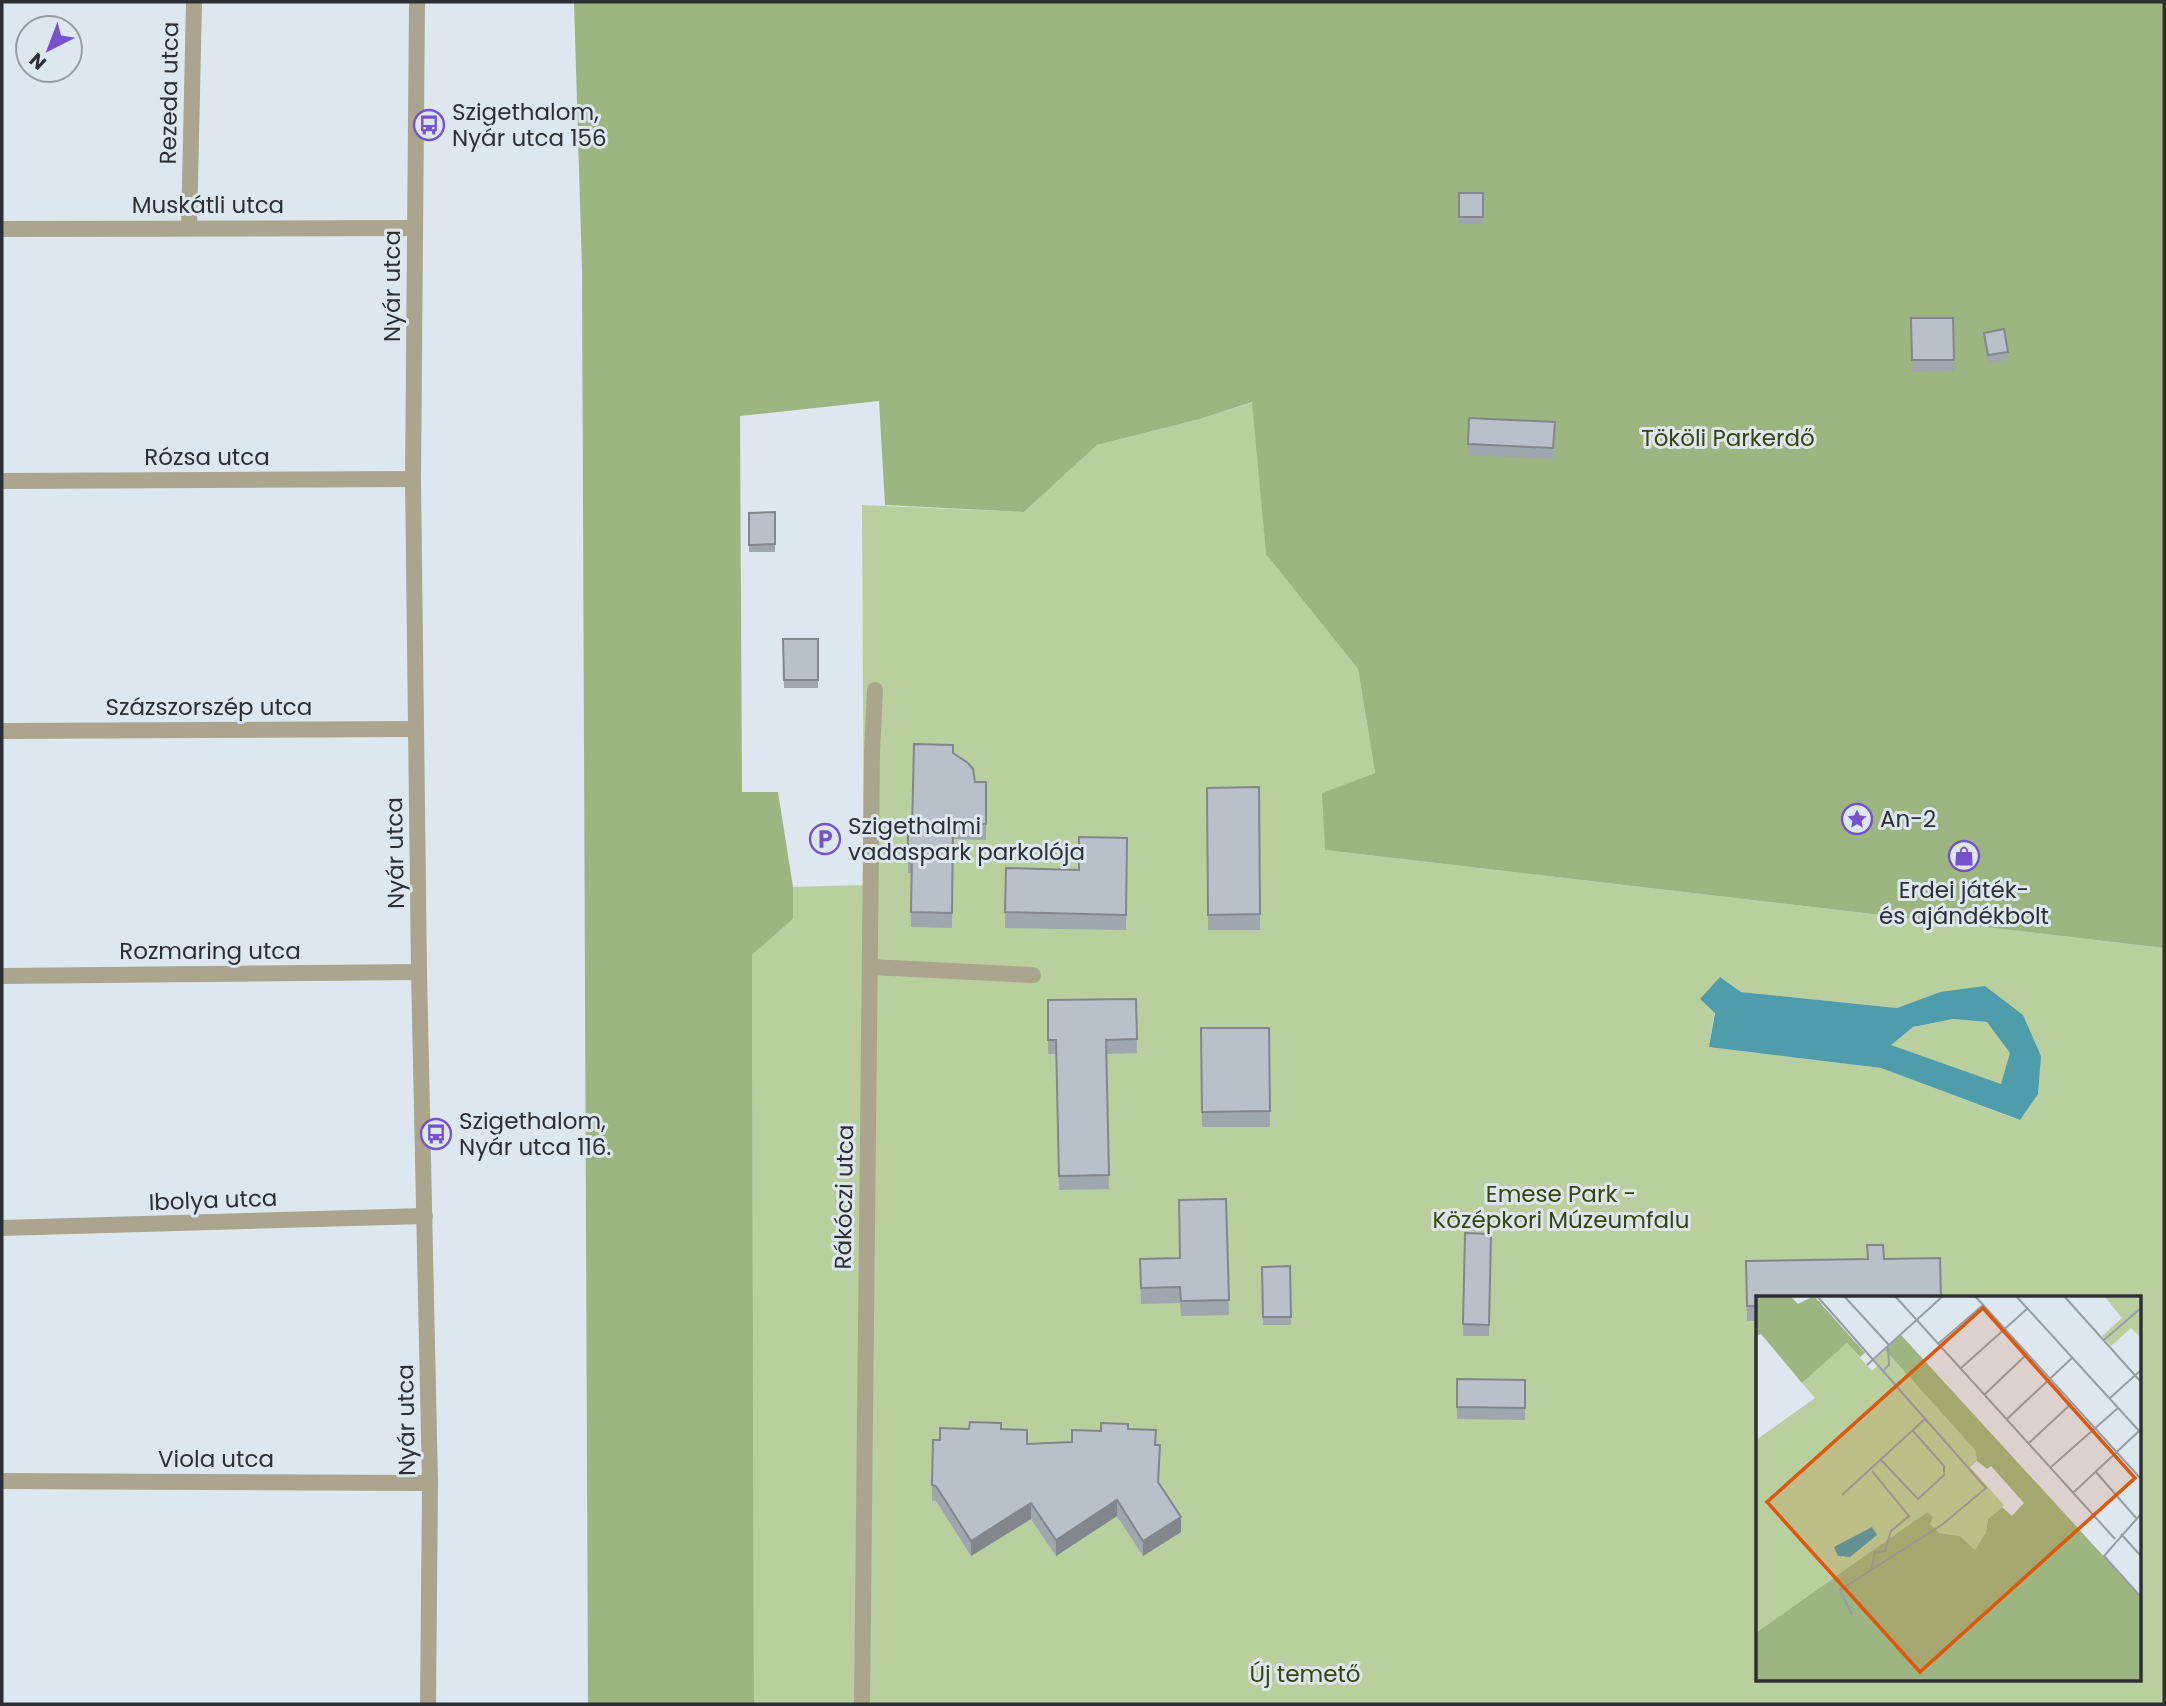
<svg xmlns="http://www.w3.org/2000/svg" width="2166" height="1706" font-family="Poppins,sans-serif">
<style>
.green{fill:#b9d09e;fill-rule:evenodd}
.forest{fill:#9db681}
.water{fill:#4f9caa;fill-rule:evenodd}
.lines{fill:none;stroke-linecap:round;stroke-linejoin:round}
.minor{stroke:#aca58d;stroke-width:16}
.wall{fill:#9ea6ae}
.shaded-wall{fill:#81878d}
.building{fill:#b8c1ca;stroke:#81878d;stroke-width:2}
.labels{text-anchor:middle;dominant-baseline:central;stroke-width:6;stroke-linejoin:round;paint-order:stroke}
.street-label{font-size:23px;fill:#2c3034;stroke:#dde7f0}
.poi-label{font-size:23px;fill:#2c3034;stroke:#dde7f0;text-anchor:start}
.park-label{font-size:23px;fill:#31470c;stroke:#dde7f0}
.inset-road{fill:none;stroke:#969ea5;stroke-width:2}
.view{fill:#df570e;fill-opacity:0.15;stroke:#df570e;stroke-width:3.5}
.inset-edge{fill:none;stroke:#2c3034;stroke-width:3.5}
</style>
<rect width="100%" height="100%" fill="#dde7f0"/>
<!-- green -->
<g class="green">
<path d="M1253 402 1266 553 1358 669 1375 773 1323 793 1325 850 2164 948V1704H754L752 955 793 919V887L864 885 862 505 1024 512 1097 445 1200 419ZM1720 977 1741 992 1897 1008 1940 992 2041 1056 2019 1120 1881 1068 1709 1047ZM1758 1298H2140V1680H1758Z"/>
<polygon points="1953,1019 1987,1022 2011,1053 2001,1085 1890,1045 1913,1027"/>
</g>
<!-- forest -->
<polygon class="forest" points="574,2 2164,2 2164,948 1325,850 1322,793 1375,773 1358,669 1266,554 1252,402 1200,419 1097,445 1024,512 885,505 879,401 740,416 742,792 778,792 793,887 793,919 752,955 754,1704 588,1704 582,270"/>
<!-- water -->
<path class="water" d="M1720 977 1741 992 1897 1008 1940 992 1985 986 2023 1015 2041 1056 2038 1094 2020 1120 1881 1068 1709 1047 1715 1013 1700 999ZM1953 1019 1987 1022 2010 1053 2001 1084 1891 1045 1913 1027Z"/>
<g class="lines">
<!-- minor -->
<g class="minor">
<polyline points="417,2 413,479 419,972 430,1483 428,1704"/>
<polyline points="189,228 194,2"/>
<polyline points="2,229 415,228"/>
<polyline points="2,481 413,479"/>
<polyline points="2,731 416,729"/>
<polyline points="871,967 1033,975"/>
<polyline points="2,976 419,972"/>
<polyline points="2,1228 425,1216"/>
<polyline points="2,1481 430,1483"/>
<polyline points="862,1704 872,752 875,690"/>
</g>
</g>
<!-- wall -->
<g class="wall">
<rect x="1459" y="193" width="24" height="31"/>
<polygon points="1911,318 1953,318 1954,371 1912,372"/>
<polygon points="1984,333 2008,352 2008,360 1988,363 1984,341"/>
<polygon points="1555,422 1553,459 1468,455 1468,444"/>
<polygon points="775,512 775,552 749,552 749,513"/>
<polygon points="783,639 818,639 818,688 784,688"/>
<polygon points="953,754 975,782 986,782 986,840 953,839 952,928 911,927 911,873 908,873 908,829 912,829"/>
<polygon points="1259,787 1260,930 1208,930 1207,788"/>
<polygon points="1127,838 1126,930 1005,928 1005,912 1079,870"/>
<polygon points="1136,999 1137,1053 1106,1054 1109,1189 1059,1190 1056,1054 1048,1054 1048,1000"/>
<polygon points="1201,1028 1269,1028 1270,1127 1202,1127"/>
<polygon points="1226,1199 1229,1315 1181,1316 1180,1303 1141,1304 1140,1259 1179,1258"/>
<polygon points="1465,1233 1491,1234 1489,1336 1463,1336"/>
<polygon points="1746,1261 1758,1298 1758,1321 1747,1321"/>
<polygon points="1290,1266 1291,1325 1263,1325 1262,1267"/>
<polygon points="1525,1380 1525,1420 1457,1419 1457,1407"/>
<polygon points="1001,1429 1027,1444 1072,1442 1101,1431 1128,1429 1156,1445 1160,1460 1159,1483 1181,1532 1143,1556 1117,1516 1056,1556 1031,1519 971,1556 936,1501 932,1501 932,1485 940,1440"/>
</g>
<!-- shaded-wall -->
<g class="shaded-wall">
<polygon points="1117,1500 1117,1516 1056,1556 1056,1540"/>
<polygon points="1031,1503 1031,1519 971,1556 971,1541"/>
<polygon points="1181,1517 1181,1532 1143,1556 1143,1541"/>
</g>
<!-- building -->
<g class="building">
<rect x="1459" y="193" width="24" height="24"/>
<polygon points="1911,318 1953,318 1954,360 1912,360"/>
<polygon points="2004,329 2008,352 1988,355 1984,333"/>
<polygon points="1469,418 1555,422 1553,448 1468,444"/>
<polygon points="775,512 775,544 749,545 749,513"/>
<polygon points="783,639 818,639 818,680 784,680"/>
<polygon points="914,744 953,745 953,753 968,763 973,769 975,782 986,782 986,824 953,823 952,913 911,912 912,858 908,858 908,829 912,829"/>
<polygon points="1259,787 1260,914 1208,915 1207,788"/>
<polygon points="1079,837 1127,838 1126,915 1005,912 1006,868 1079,870"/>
<polygon points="1136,999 1137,1039 1106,1040 1109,1175 1059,1176 1056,1040 1048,1040 1048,1000"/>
<polygon points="1201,1028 1269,1028 1270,1111 1202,1112"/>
<polygon points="1226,1199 1229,1300 1181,1301 1180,1287 1141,1288 1140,1259 1180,1258 1179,1200"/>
<polygon points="1465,1233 1491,1234 1489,1325 1463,1324"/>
<polygon points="1867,1245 1883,1245 1884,1259 1940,1258 1941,1298 1758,1298 1758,1306 1747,1306 1746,1261 1868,1259"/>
<polygon points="1290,1266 1291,1317 1263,1317 1262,1267"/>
<polygon points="1457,1379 1525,1380 1525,1408 1457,1407"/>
<polygon points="970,1422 1001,1423 1001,1429 1027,1430 1027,1444 1072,1442 1072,1430 1101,1431 1101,1423 1128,1424 1128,1429 1156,1430 1155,1445 1160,1445 1158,1482 1181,1517 1143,1541 1117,1500 1056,1540 1031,1503 971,1541 936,1486 932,1485 933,1440 940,1440 940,1428 969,1429"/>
</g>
<!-- icons -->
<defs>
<g id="bus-ring" transform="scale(1.575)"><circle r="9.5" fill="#dde7f0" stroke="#7652cc" stroke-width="1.5"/><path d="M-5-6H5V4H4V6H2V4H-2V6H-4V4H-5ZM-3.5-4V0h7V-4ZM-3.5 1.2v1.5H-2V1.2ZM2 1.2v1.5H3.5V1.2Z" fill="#7652cc"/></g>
<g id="sight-ring" transform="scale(1.575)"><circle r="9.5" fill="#dde7f0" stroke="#7652cc" stroke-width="1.5"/><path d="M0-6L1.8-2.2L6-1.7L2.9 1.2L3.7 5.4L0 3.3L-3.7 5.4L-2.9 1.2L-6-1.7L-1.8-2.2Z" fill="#7652cc"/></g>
<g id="parking-ring" transform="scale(1.575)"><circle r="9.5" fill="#dde7f0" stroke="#7652cc" stroke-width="1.5"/><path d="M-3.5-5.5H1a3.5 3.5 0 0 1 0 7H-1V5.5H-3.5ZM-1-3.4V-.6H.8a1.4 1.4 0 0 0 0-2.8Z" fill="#7652cc"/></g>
<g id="shop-ring" transform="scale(1.575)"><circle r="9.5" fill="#dde7f0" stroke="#7652cc" stroke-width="1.5"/><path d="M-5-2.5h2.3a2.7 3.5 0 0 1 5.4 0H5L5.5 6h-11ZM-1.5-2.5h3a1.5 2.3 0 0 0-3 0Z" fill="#7652cc"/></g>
</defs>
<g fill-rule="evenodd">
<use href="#bus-ring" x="429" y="125"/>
<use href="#sight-ring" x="1857" y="819"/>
<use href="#parking-ring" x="825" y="839"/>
<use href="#shop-ring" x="1964" y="856"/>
<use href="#bus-ring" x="436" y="1134"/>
</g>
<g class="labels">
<!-- street labels -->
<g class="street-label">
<text transform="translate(169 93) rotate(-89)">Rezeda utca</text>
<text x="208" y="205">Muskátli utca</text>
<text transform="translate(392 286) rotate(-90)">Nyár utca</text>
<text x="207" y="457">Rózsa utca</text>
<text x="209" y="707">Százszorszép utca</text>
<text transform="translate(395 853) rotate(-91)">Nyár utca</text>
<text x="210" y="951">Rozmaring utca</text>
<text transform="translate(844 1197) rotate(-89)">Rákóczi utca</text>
<text transform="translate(213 1200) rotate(-2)">Ibolya utca</text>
<text transform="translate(406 1420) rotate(-91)">Nyár utca</text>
<text x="216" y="1459">Viola utca</text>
</g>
<!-- poi labels -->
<g class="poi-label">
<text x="452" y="112">Szigethalom,<tspan x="452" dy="26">Nyár utca 156</tspan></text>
<text x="1880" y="819">An-2</text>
<text x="848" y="826">Szigethalmi<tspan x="848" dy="26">vadaspark parkolója</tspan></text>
<text x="1964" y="890" text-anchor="middle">Erdei játék-<tspan x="1964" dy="26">és ajándékbolt</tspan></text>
<text x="459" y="1121">Szigethalom,<tspan x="459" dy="26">Nyár utca 116.</tspan></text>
</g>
<!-- park labels -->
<g class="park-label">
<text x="1728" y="438">Tököli Parkerdő</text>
<text x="1561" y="1194">Emese Park -<tspan x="1561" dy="26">Középkori Múzeumfalu</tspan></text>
<text x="1305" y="1674">Új temető</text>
</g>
</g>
<!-- overview -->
<g transform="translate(1756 1296)">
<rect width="385" height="385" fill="#dde7f0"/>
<path d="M348 0H385V42L375 32 355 50 346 40 366 22ZM91 47 116 75 121 70 117 65 129 54 219 154 221 165 214 171 248 209 232 223 230 236 219 254 204 240 184 237 173 228 171 216 1 338 0 144 59 102 46 87ZM116 231 117 239 87 262 78 252Z" fill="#b9d09e" fill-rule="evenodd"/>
<path d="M0 0H34L42 8 58 0 109 57 104 61 91 47 46 87 5 38 0 40ZM145 39 385 301V385H0V337L171 216 177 221 174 228 184 237 204 240 219 254 230 236 232 223 246 211 256 220 268 207 235 170 231 173 221 165 219 154 129 54Z" fill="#9db681"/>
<path d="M116 231 121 239 94 261 82 260 78 251Z" fill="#4f9caa"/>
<path class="inset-road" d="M61 0 230 192 187 228 84 294 96 319M88 0 133 49M139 0 359 243M219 0 385 183M260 0 385 137M308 0 385 86M348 44 385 12M182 48 227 9M111 69 187 0M204 73 272 12M128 74 133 69 132 51M228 99 271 58M354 102 385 74M251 123 316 62M273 147 315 108M125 164 162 203 188 179V170L157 135M295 171 362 112M340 176 380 222M318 196 383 135M86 199 170 122M385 218 348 260 385 301M365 238 385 260M115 274 119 256 129 255 135 235 153 220 116 175"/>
<path class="view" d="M227 12 379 182 164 376 11 206Z"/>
<rect width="385" height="385" class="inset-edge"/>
</g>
<!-- border -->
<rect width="2166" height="1706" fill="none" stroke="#2c3034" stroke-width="7"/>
<!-- north arrow -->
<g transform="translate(49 49) rotate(222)"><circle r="33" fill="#dde7f0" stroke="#969ea5" stroke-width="2"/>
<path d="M0-5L12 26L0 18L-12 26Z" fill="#7652cc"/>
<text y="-10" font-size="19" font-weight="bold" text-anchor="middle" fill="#2c3034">N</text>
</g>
</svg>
